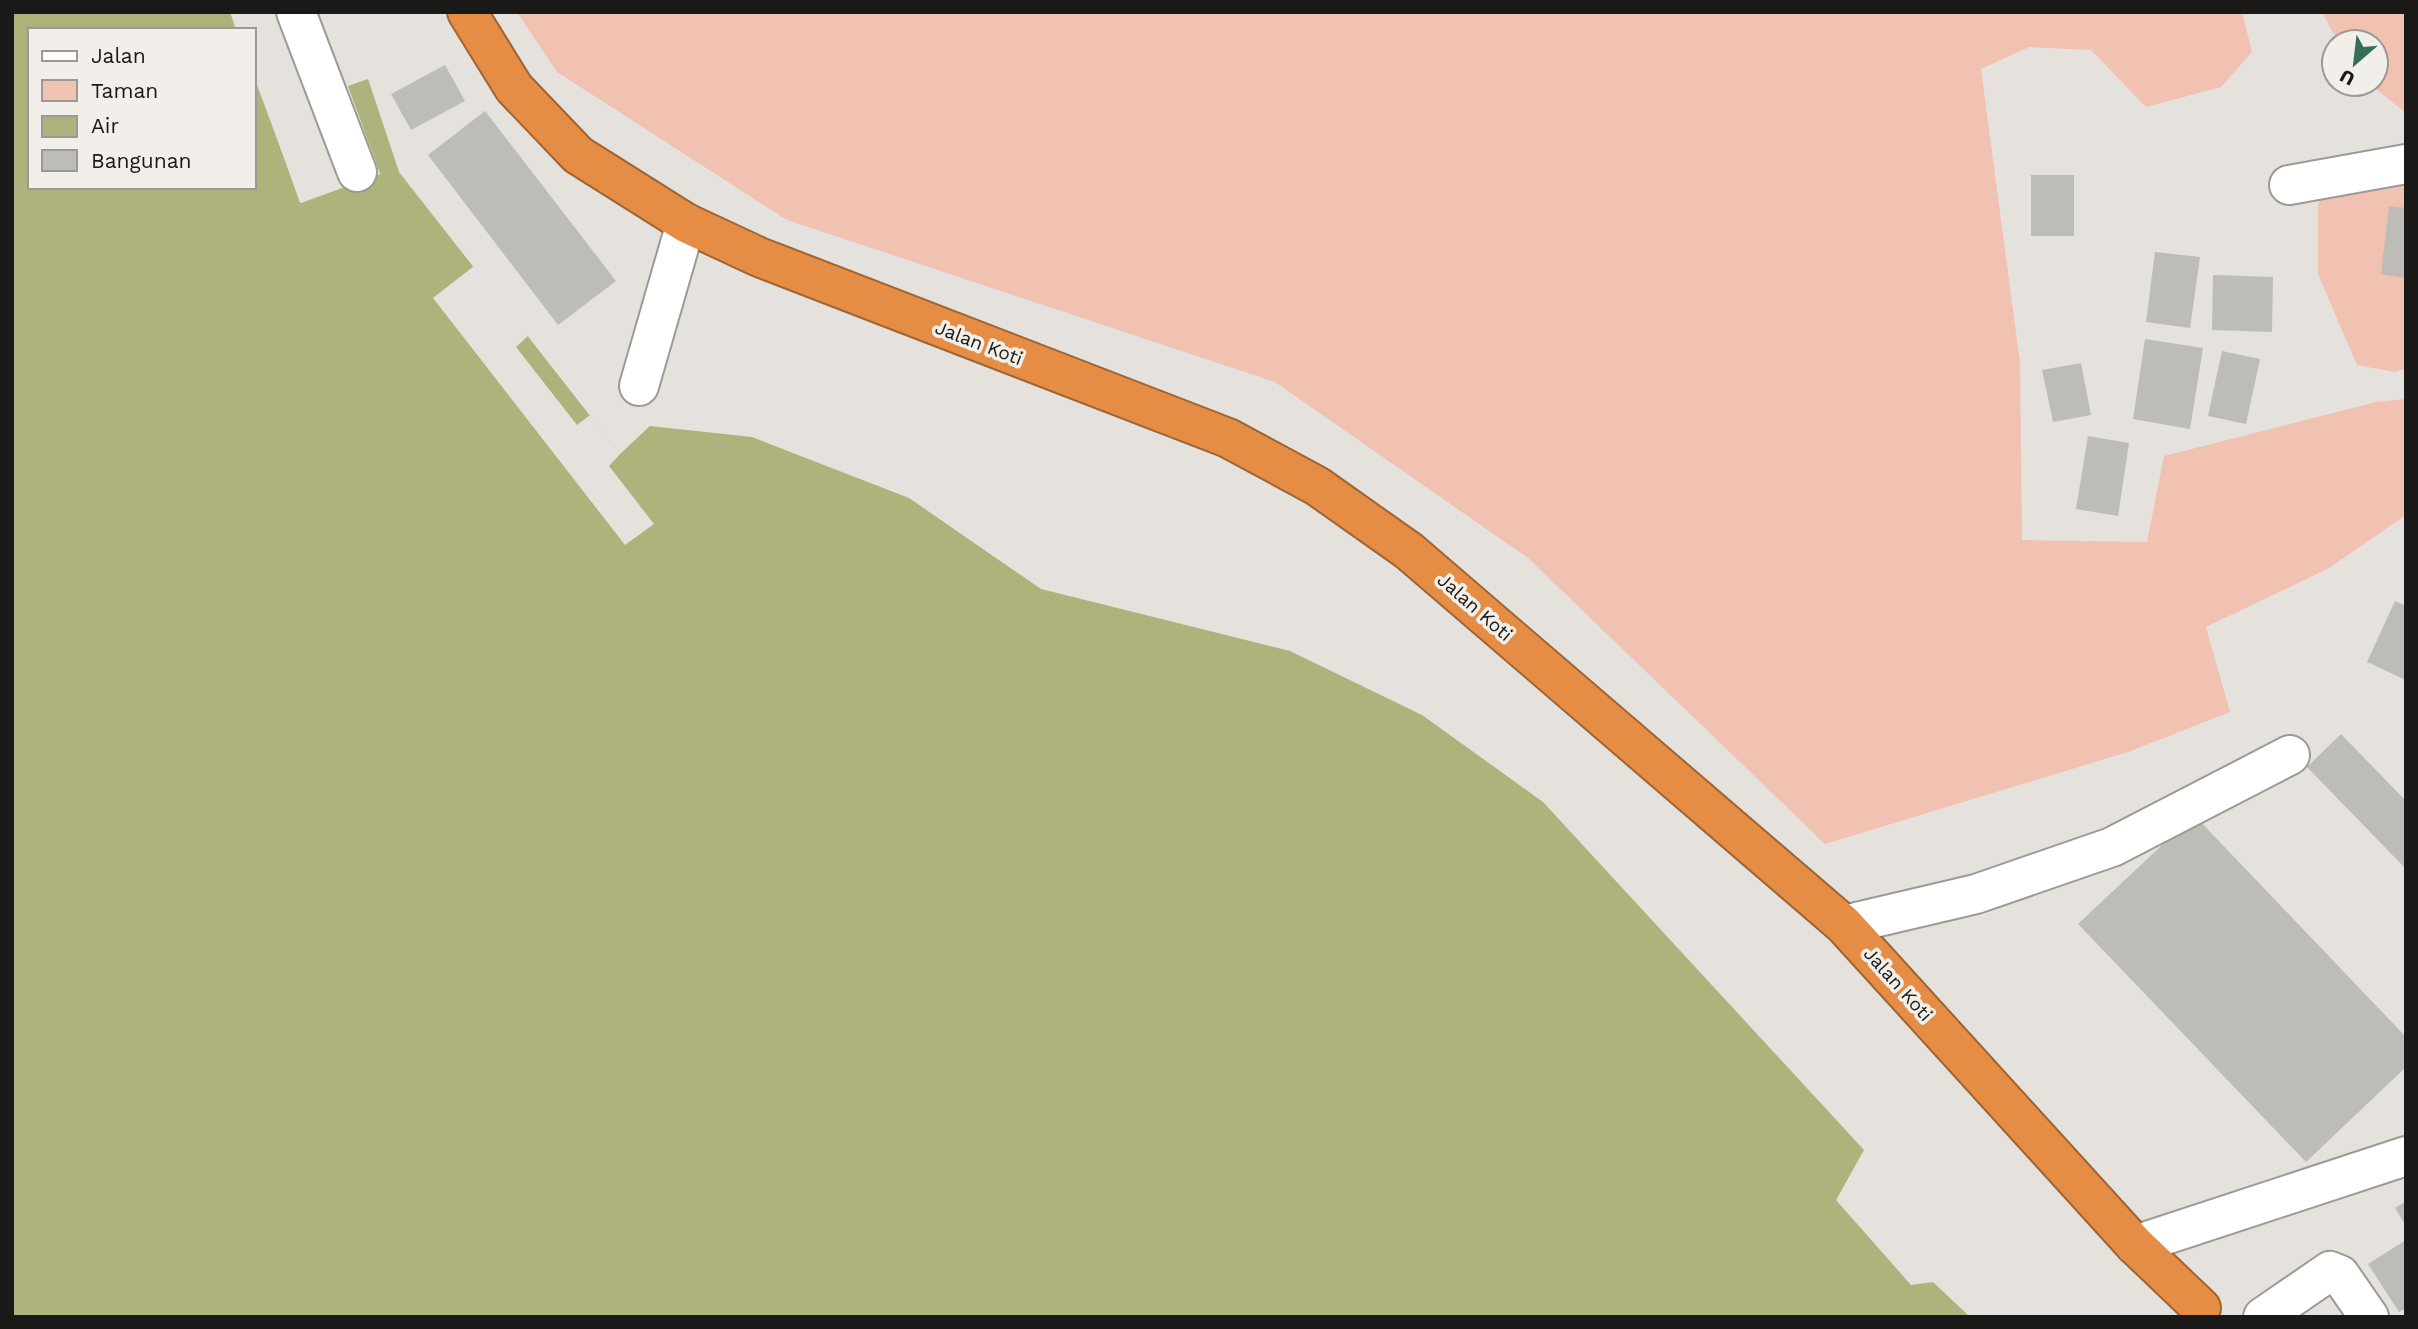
<svg xmlns="http://www.w3.org/2000/svg" width="2418" height="1329" font-family="'Work Sans',sans-serif">
<style>
.green{fill:#f1c1b2}
.water{fill:#adb37a}
.pier{fill:#e5e1dc}
.building{fill:#bebcb7}
.lines{fill:none;stroke-linecap:round;stroke-linejoin:round}
.minor-casing{stroke:#9d9a95;stroke-width:42}
.highway-casing{stroke:#9e6434;stroke-width:42}
.minor{stroke:#fff;stroke-width:38}
.highway{stroke:#e58d44;stroke-width:38}
.labels{text-anchor:middle;dominant-baseline:central;stroke-width:7;stroke-linejoin:round;paint-order:stroke}
.street-label{font-size:19px;fill:#1a1917;stroke:#f2eee9}
</style>
<rect width="100%" height="100%" fill="#e5e1dc"/>
<!-- green -->
<g class="green">
<polygon points="517,12 2242,12 2252,52 2221,87 2146,107 2091,50 2029,47 1981,69 2020,363 2022,540 2147,542 2164,456 2376,402 2406,399 2406,515 2329,568 2206,627 2230,712 2128,752 1825,844 1528,558 1275,382 787,220 557,72"/>
<polygon points="2322,12 2406,12 2406,113 2370,84 2376,84 2376,42 2338,42"/>
<polygon points="2406,172 2406,368 2395,372 2357,365 2318,274 2318,203 2341,177"/>
</g>
<!-- water -->
<polygon class="water" points="12,12 230,12 236,30 30,30 30,187 254,187 254,77 301,203 380,174 348,86 368,79 399,172 620,454 650,426 752,437 909,498 1041,589 1290,651 1422,715 1543,802 1864,1150 1836,1200 1911,1285 1933,1282 1970,1317 12,1317"/>
<!-- pier -->
<g class="pier">
<polygon points="254,73 303,198 376,172 344,87 346,83 380,174 300,203"/>
<polygon points="474,266 528,336 516,347 577,425 590,415 620,454 609,466 654,524 625,545 433,298"/>
</g>
<!-- building -->
<g class="building">
<polygon points="445,65 465,101 411,130 391,94"/>
<polygon points="485,111 616,281 558,325 428,155"/>
<rect x="2031" y="175" width="43" height="61"/>
<polygon points="2389,206 2406,208 2406,278 2381,274"/>
<polygon points="2155,252 2200,257 2190,328 2146,322"/>
<polygon points="2213,275 2273,277 2272,332 2212,330"/>
<polygon points="2145,339 2203,348 2190,429 2133,419"/>
<polygon points="2222,351 2260,359 2246,424 2208,416"/>
<polygon points="2081,363 2091,415 2053,422 2042,370"/>
<polygon points="2088,436 2129,443 2118,516 2076,509"/>
<polygon points="2395,601 2406,606 2406,680 2367,662"/>
<polygon points="2341,734 2406,801 2406,869 2307,767"/>
<polygon points="2194,815 2406,1037 2406,1067 2306,1162 2078,924"/>
<polygon points="2406,1201 2406,1226 2395,1208"/>
<polygon points="2406,1240 2406,1308 2399,1312 2368,1264"/>
</g>
<g class="lines">
<!-- minor casing -->
<g class="minor-casing">
<g id="minor">
<polyline points="296,12 357,172"/>
<polyline points="2289,185 2406,164"/>
<polyline points="639,386 686,223"/>
<polyline points="1844,925 1976,894 2112,847 2290,755"/>
<polyline points="2135,1245 2406,1156"/>
<polyline points="2263,1317 2330,1271 2340,1275 2369,1317"/>
</g>
</g>
<!-- highway casing -->
<g class="highway-casing">
<polyline id="highway" points="467,12 514,88 578,155 686,223 759,257 1228,438 1317,486 1409,551 1844,925 2135,1245 2201,1308"/>
</g>
<!-- minor -->
<use href="#minor" class="minor"/>
<!-- highway -->
<use href="#highway" class="highway"/>
</g>
<g class="labels">
<!-- street labels -->
<g class="street-label">
<text transform="translate(979 343) rotate(21)">Jalan Koti</text>
<text transform="translate(1475 607) rotate(41)">Jalan Koti</text>
<text transform="translate(1898 984) rotate(48)">Jalan Koti</text>
</g>
</g>
<!-- border -->
<rect width="2418" height="1329" fill="none" stroke="#1a1917" stroke-width="28"/>
<!-- legend -->
<rect x="28" y="28" width="228" height="161" fill="#f2eee9" stroke="#9c9995" stroke-width="2"/>
<rect x="42" y="51" width="35" height="10" fill="#ffffff" stroke="#9c9995" stroke-width="2"/>
<text x="91" y="63" font-size="21" fill="#1a1917">Jalan</text>
<rect x="42" y="80" width="35" height="21" fill="#f1c1b2" stroke="#9c9995" stroke-width="2"/>
<text x="91" y="98" font-size="21" fill="#1a1917">Taman</text>
<rect x="42" y="116" width="35" height="21" fill="#adb37a" stroke="#9c9995" stroke-width="2"/>
<text x="91" y="133" font-size="21" fill="#1a1917">Air</text>
<rect x="42" y="150" width="35" height="21" fill="#bebcb7" stroke="#9c9995" stroke-width="2"/>
<text x="91" y="168" font-size="21" fill="#1a1917">Bangunan</text>
<!-- north arrow -->
<g transform="translate(2355 63) rotate(208)"><circle r="33" fill="#f2eee9" stroke="#9c9995" stroke-width="2"/>
<path d="M0-5L12 26L0 18L-12 26Z" fill="#336f5a"/>
<text y="-10" font-size="19" font-weight="bold" text-anchor="middle" fill="#1a1917">U</text>
</g>
</svg>
